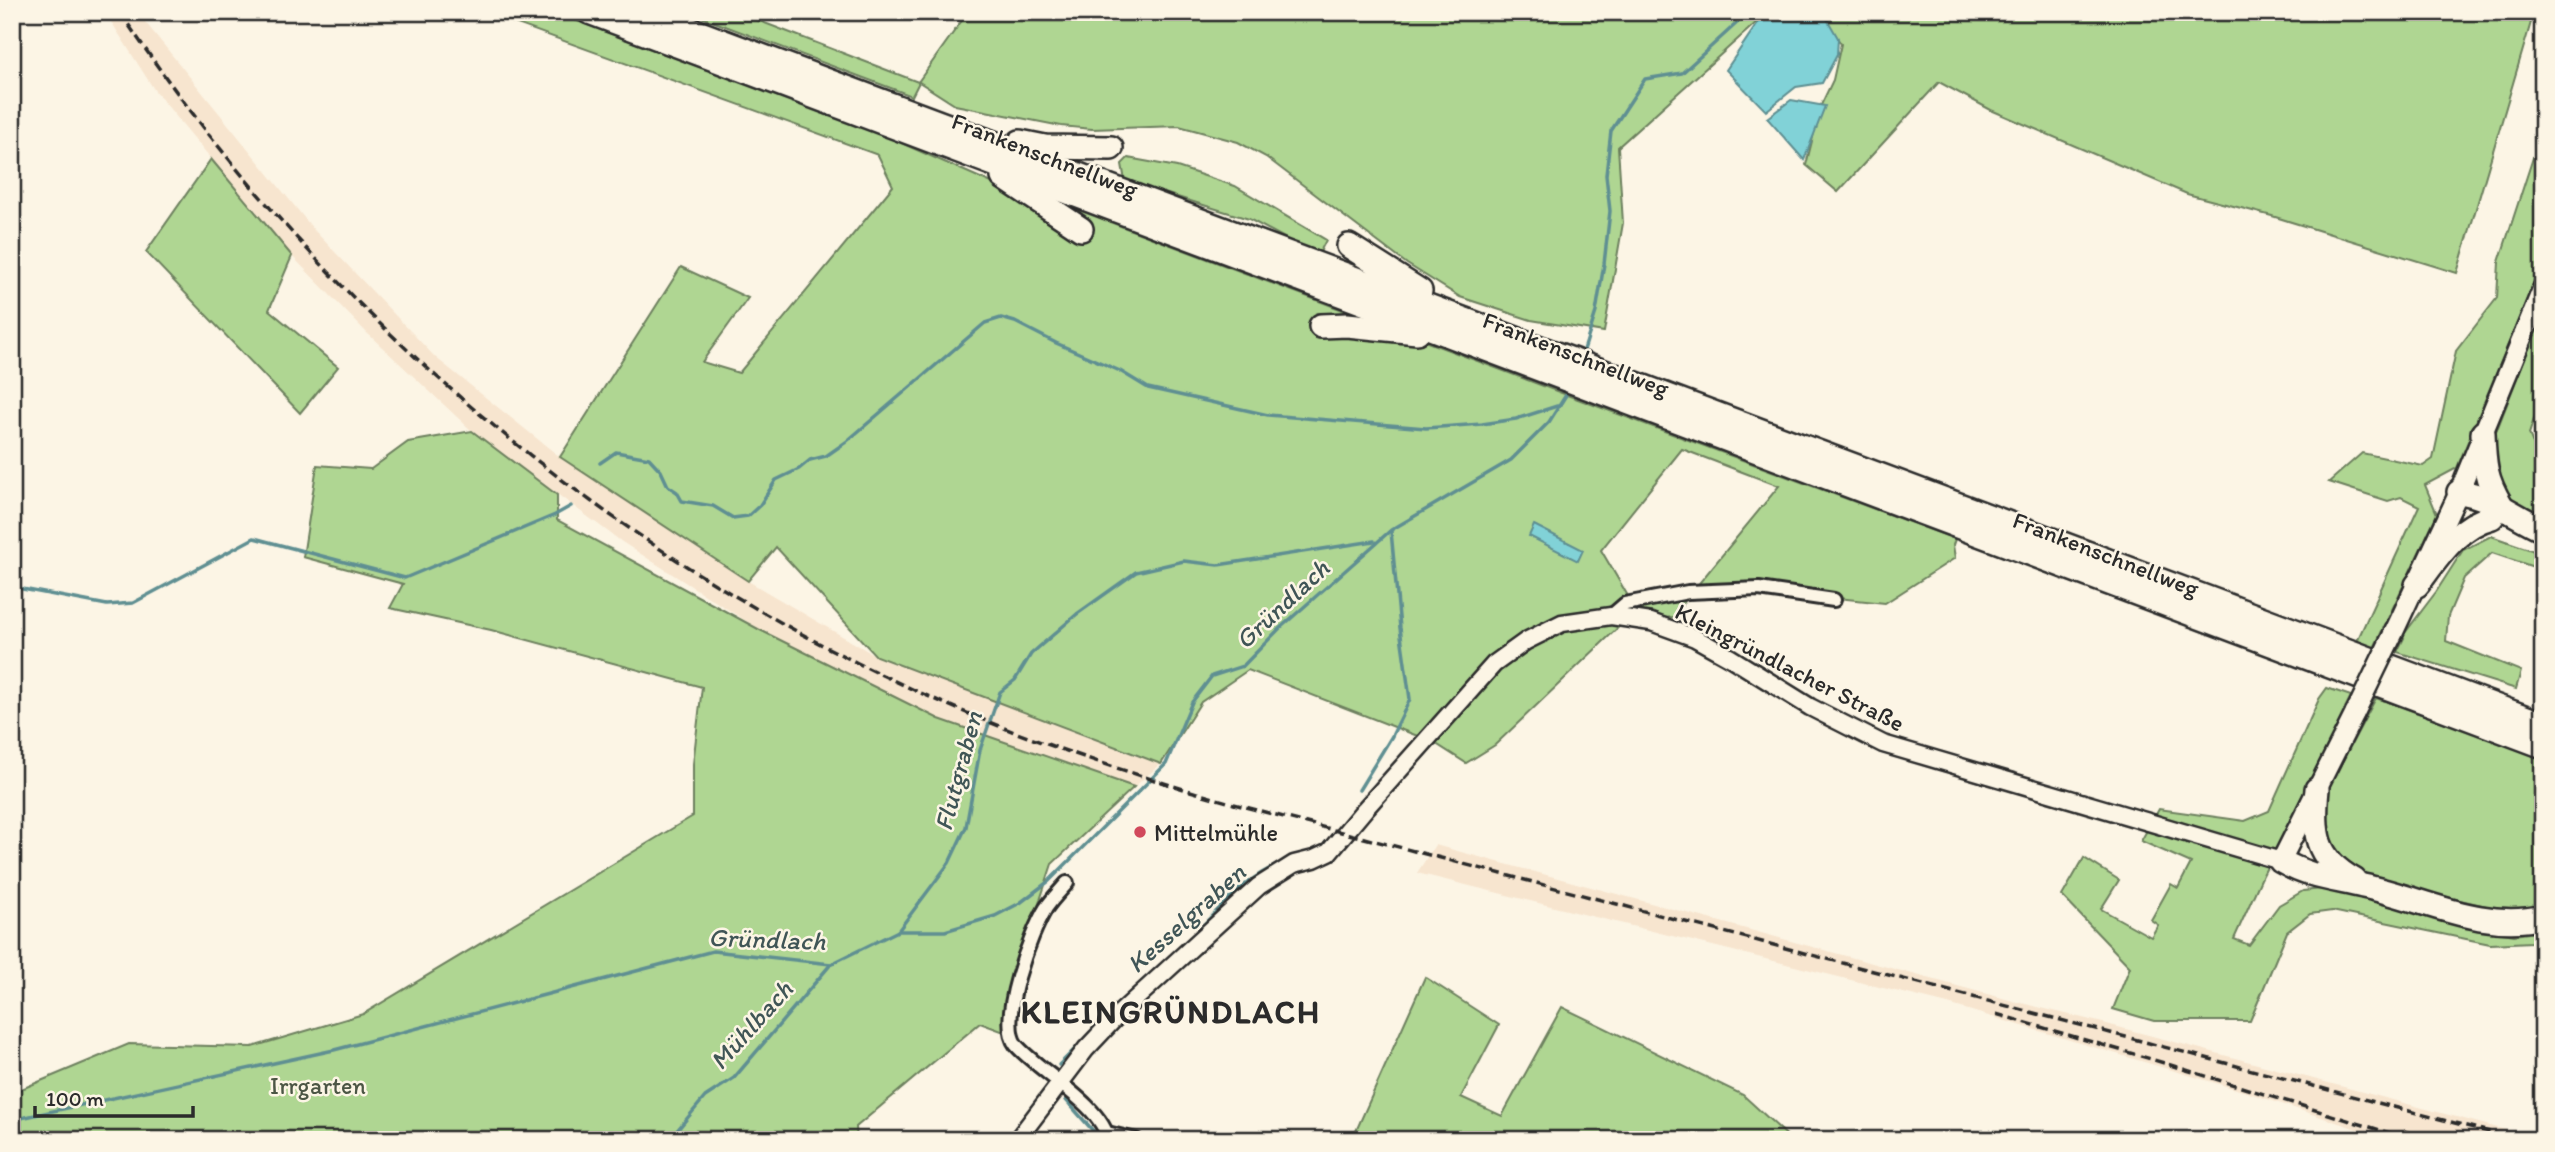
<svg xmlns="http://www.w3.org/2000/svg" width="2555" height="1152" font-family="Itim,sans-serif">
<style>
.built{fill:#f7e5cf}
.green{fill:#afd692;stroke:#6d805e;stroke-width:2;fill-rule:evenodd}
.water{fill:#81d2d7;stroke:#5f8f92;stroke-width:2}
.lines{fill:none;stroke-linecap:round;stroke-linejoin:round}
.stream{stroke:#5f8f92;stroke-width:3.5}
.minor-casing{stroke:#2b2b2b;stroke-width:18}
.tertiary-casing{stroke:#2b2b2b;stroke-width:21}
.secondary-casing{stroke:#2b2b2b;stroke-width:23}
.motorway-casing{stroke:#2b2b2b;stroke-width:28}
.minor{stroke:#fcf5e5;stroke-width:12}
.tertiary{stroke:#fcf5e5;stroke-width:16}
.secondary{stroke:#fcf5e5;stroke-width:18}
.motorway{stroke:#fcf5e5;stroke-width:23}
.rail{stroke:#2b2b2b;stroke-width:3.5;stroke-dasharray:10 5;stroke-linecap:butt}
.secondary-bridge-casing{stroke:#2b2b2b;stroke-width:23;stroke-linecap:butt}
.secondary-bridge{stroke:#fcf5e5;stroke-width:18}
.poi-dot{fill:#d1495b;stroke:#fcf5e5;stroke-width:2.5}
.labels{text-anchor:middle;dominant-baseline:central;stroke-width:5;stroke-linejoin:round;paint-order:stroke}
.street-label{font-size:24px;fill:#2b2b2b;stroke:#fcf5e5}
.poi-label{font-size:24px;fill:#2b2b2b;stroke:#fcf5e5;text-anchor:start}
.park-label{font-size:24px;fill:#4c5645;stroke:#fcf5e5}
.water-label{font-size:26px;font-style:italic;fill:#405556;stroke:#fcf5e5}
.district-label{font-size:32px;font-weight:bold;letter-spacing:2px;fill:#2b2b2b;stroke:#fcf5e5}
</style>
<rect width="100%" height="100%" fill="#fcf5e5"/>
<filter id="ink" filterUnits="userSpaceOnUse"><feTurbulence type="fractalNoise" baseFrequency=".0143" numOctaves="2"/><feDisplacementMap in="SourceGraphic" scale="14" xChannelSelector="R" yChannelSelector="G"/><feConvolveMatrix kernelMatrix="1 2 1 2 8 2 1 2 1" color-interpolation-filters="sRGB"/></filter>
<g filter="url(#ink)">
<!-- built -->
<g class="built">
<polygon points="105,12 137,12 314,230 435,357 560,457 748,581 876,656 1161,764 1134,787 939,719 760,630 622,542 472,431 367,333 292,256 155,91"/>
<polygon points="1435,845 2013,1001 2103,1023 2543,1140 2390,1140 2246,1092 1948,1004 1417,873"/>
</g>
<!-- green -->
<g class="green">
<path d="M484 12H553L890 138 1012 192 1052 200 1559 392 1955 539 1953 545 1955 558 1885 603 1750 589 1687 598 1674 617 1624 622 1495 745 1466 763 1433 742 1248 670 1201 702 1161 764 876 656 776 547 748 581 560 457 681 267 748 298 702 362 739 373 893 186 878 155ZM1682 449 1779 486 1687 598 1628 596 1601 550Z"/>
<polygon points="688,12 736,12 918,82 968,12 1768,12 1618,147 1623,223 1604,332 1531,320 1460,297 1407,264 1266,157 1238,142 1179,126 1092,129 1061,126 955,105 919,82 912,96"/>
<polygon points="1821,12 2534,12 2457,273 2272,216 2187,194 1991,110 1939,82 1838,192 1806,165 1821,105 1833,80 1841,44"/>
<polygon points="2543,127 2543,260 2457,468 2425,485 2437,514 2374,648 2357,641 2419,506 2401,497 2388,501 2329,482 2362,453 2423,466 2433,459 2456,351 2497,298 2499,262"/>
<polygon points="1128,158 1177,167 1235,186 1326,240 1318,256 1249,219 1125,181 1122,164"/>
<polygon points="211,159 292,256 269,310 338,367 300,413 146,252"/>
<polygon points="2543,312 2543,418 2535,416 2529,434 2543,468 2543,522 2495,490 2491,445"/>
<polygon points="472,431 557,495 557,520 760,630 939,719 1134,787 1052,864 1013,982 1004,1032 980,1023 856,1127 857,1140 12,1140 12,1093 129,1044 252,1047 363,1014 693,816 693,764 702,687 491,630 390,608 403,584 303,557 317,465 371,469 408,442"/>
<polygon points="2491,536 2543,554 2543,570 2492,553 2464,578 2448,616 2446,641 2521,671 2516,689 2397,652 2404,638 2402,637 2436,592 2463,550"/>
<polygon points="2327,688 2351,696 2345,708 2346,710 2261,879 2234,939 2249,945 2279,905 2303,891 2332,888 2475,928 2514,935 2543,931 2543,939 2532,942 2490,944 2332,911 2310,914 2287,932 2250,1021 2154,1021 2113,1009 2130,967 2062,896 2084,858 2119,880 2101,909 2151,937 2158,925 2151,920 2171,884 2178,888 2191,863 2141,841 2159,809 2245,821 2269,811 2319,699"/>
<polygon points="2376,698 2543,757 2543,909 2513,912 2363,878 2324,842 2327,790"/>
<polygon points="1425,977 1499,1025 1461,1097 1502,1116 1562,1007 1743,1095 1792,1140 1352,1140"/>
</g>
<!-- water -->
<g class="water">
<polygon points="1771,12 1823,12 1838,38 1837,55 1822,83 1796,87 1766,111 1726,70 1757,24"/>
<polygon points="1791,100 1825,106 1804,160 1767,118"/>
<polygon points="1534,525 1583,550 1578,561 1529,536"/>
</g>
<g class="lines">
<!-- stream -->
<g class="stream">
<polyline points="1584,350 1596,312 1604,264 1610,211 1606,175 1611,131 1645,79 1682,73 1749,12"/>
<polyline points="600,463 616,452 649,458 661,471 668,486 677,492 682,501 713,506 733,518 748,516 760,505 776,480 799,469 810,460 826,456 846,442 985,323 1001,318 1015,322 1056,343 1120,371 1148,388 1268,415 1426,428 1482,424 1516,419 1557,406"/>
<polyline points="12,587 107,605 133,603 254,538 405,578 555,515 571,506"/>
<polyline points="1359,790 1392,736 1410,699 1400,628 1391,531"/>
<polyline points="1307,853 1324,846 1326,842"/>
<polyline points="898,931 949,863 966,827 980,750 1000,692 1015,680 1031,654 1077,614 1136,572 1184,561 1218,565 1374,541"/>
<path d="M1185 944C1214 915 1244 876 1283 863"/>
<polyline points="1059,1065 1078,1046"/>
<polyline points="1066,1100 1101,1140"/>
<polyline points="12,1120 334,1050 713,951 831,964 898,931 945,931 995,916 1020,903 1049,881 1166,764 1192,702 1212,676 1243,666 1279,629 1391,530 1511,460 1549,422 1566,395"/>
<polyline points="669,1140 705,1097 734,1078 831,964"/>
</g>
<!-- minor casing -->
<g class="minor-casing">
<g id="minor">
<polyline points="1611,616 1625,604 1688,592 1759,589 1834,600"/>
<path d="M1067 883C1060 891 1052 899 1046 908 1031 932 997 1021 1016 1045 1037 1070 1103 1106 1108 1140"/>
<polyline points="1107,1133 1136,1140"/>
</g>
</g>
<!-- tertiary casing -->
<g class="tertiary-casing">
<polyline id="tertiary" points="1017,1140 1086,1049 1120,1013 1259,886 1294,864 1314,859 1329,852 1365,809 1494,664 1526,641 1562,623 1611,616 1651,622 1695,638 1731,658 1810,707 1883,744 2281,861"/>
</g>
<!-- secondary casing -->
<g class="secondary-casing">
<g id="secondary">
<polyline points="2393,634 2459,492 2543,287"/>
<polyline points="2281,861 2355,713"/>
</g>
</g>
<!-- motorway casing -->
<g class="motorway-casing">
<g id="motorway">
<polyline points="589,12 2543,746"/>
<polyline points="644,12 2543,724"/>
<polyline points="1020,142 1045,147 1111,148"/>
<polyline points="1003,177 1081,229"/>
<polyline points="1349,246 1420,291"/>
<polyline points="1321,326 1347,325 1417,332"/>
<path d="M2483 433C2484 463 2485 479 2501 505"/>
<path d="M2459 492C2492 496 2513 516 2543 529"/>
<path d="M2417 585C2437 559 2458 525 2492 517"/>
<path d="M2317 789C2313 831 2314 858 2354 880"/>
<path d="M2281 861C2308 877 2334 879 2363 886 2422 898 2482 932 2543 917"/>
</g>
</g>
<!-- minor -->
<use href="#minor" class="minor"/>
<!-- tertiary -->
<use href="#tertiary" class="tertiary"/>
<!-- secondary -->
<use href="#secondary" class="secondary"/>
<!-- motorway -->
<use href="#motorway" class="motorway"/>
<!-- rail -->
<g class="rail">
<path d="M120 12C325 319 621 567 962 711 1050 748 1142 777 1234 804L2520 1140"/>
<polyline points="1996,1014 2151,1059 2412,1140"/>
<polyline points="2404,1131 2432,1140"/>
</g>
<!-- secondary-bridge casing -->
<g class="secondary-bridge-casing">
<polyline id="secondary-bridge" points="2355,713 2393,634"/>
</g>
<!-- secondary-bridge -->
<use href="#secondary-bridge" class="secondary-bridge"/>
</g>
</g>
<!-- markers -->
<circle class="poi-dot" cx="1140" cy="832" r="7"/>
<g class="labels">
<!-- street labels -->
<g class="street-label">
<text transform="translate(1045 155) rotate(21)">Frankenschnellweg</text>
<text transform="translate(1576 354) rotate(21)">Frankenschnellweg</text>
<text transform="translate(2106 554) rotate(21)">Frankenschnellweg</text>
<text transform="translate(1790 667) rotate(27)">Kleingründlacher Straße</text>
</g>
<!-- poi labels -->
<g class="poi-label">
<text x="1154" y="832">Mittelmühle</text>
</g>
<!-- park labels -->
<g class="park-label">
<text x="318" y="1085">Irrgarten</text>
</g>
<!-- water labels -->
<g class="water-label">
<text transform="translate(1282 604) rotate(-43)">Gründlach</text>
<text transform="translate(958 771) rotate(-75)">Flutgraben</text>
<text transform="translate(1186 918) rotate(-42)">Kesselgraben</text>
<text transform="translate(767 939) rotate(2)">Gründlach</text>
<text transform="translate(751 1025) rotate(-48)">Mühlbach</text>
</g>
<!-- district labels -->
<g class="district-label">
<text x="1171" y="1012">KLEINGRÜNDLACH</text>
</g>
</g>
<!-- margin -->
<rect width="2555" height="1152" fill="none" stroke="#fcf5e5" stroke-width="42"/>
<rect x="21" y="21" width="2513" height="1110" fill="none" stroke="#2b2b2b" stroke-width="2.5" filter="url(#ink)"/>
<!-- scale -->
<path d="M35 1106v10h158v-10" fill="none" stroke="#2b2b2b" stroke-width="3.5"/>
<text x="46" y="1106" font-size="21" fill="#2b2b2b" stroke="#fcf5e5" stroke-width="5" paint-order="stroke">100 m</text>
</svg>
